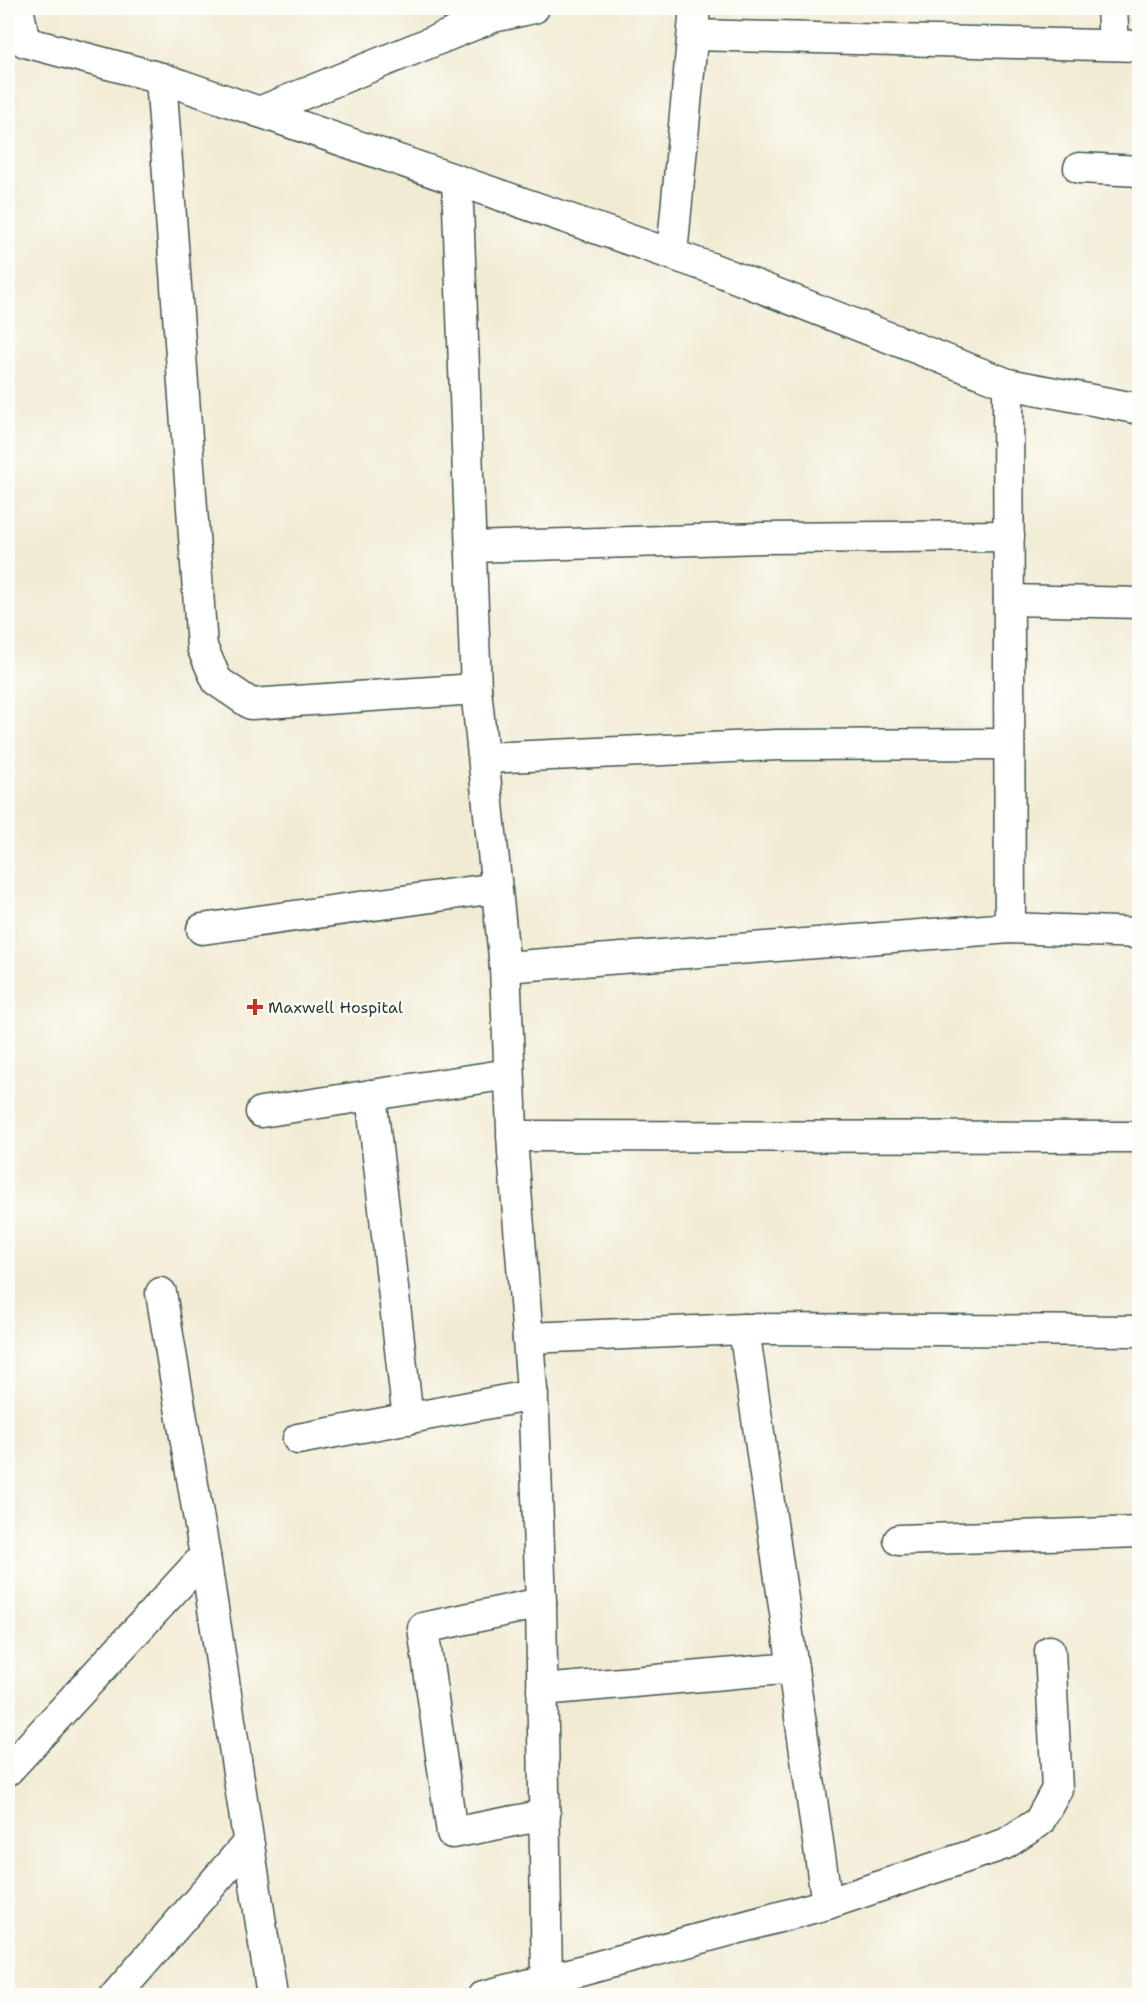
<svg xmlns="http://www.w3.org/2000/svg" width="1147" height="2003" font-family="'Shantell Sans',sans-serif">
<style>
.lines{fill:none;stroke-linecap:round;stroke-linejoin:round}
.street-casing{stroke:#3f574c;stroke-width:33}
.street{stroke:#fff;stroke-width:30}
.poi-dot{fill:#c8321e;stroke:#fdfcf7;stroke-width:2}
.labels{text-anchor:middle;dominant-baseline:central;stroke-width:5;stroke-linejoin:round;paint-order:stroke}
.poi-label{font-size:16px;fill:#1f3d34;stroke:#fdfcf7;text-anchor:start}
</style>
<rect width="100%" height="100%" fill="#fdfcf7"/>
<filter id="ink" filterUnits="userSpaceOnUse"><feTurbulence type="fractalNoise" baseFrequency=".0167" numOctaves="2"/><feDisplacementMap in="SourceGraphic" scale="12" xChannelSelector="R" yChannelSelector="G"/><feConvolveMatrix kernelMatrix="1 2 1 2 8 2 1 2 1" color-interpolation-filters="sRGB"/></filter>
<filter id="wash" filterUnits="userSpaceOnUse"><feTurbulence type="fractalNoise" baseFrequency=".008" numOctaves="4" result="noise"/><feDisplacementMap in="SourceGraphic" scale="24" xChannelSelector="R" yChannelSelector="G"/><feGaussianBlur stdDeviation="1.35" result="paint"/><feColorMatrix in="noise" values="0 0 0 0 0 0 0 0 0 0 0 0 0 0 0 0 0 1.4 0 .05"/><feComposite in="paint" operator="in"/></filter>
<g filter="url(#wash)">
<rect width="100%" height="100%" fill="#f2ebd4"/>
</g>
<g filter="url(#ink)">
<g class="lines">
<!-- street casing -->
<g class="street-casing">
<g id="street">
<polyline points="18,8 25,42 161,78 711,268 1008,384 1140,409"/>
<polyline points="1112,8 1114,45"/>
<polyline points="693,35 1140,46"/>
<polyline points="161,78 202,647 217,681 251,704 476,689"/>
<polyline points="259,112 493,17 534,8"/>
<polyline points="1079,168 1140,171"/>
<polyline points="457,180 476,689 505,967 513,1152 534,1415 541,1603 547,1980 549,1996"/>
<polyline points="672,254 695,8"/>
<polyline points="1008,384 1010,928"/>
<polyline points="472,547 763,538 1009,536"/>
<polyline points="1009,600 1140,603"/>
<polyline points="484,758 777,745 1009,744"/>
<polyline points="202,929 496,888"/>
<polyline points="505,967 1010,928 1140,933"/>
<polyline points="371,1095 408,1419"/>
<polyline points="261,1112 509,1074"/>
<polyline points="512,1136 1140,1137"/>
<polyline points="161,1293 205,1556 272,1996"/>
<polyline points="744,1329 827,1904"/>
<polyline points="528,1338 744,1329 1140,1331"/>
<polyline points="298,1439 533,1395"/>
<polyline points="899,1540 1140,1532"/>
<polyline points="541,1603 423,1628 452,1833 545,1815"/>
<polyline points="542,1690 793,1668"/>
<polyline points="8,1770 205,1556"/>
<polyline points="115,1996 248,1843"/>
<polyline points="483,1996 547,1980 827,1904 1005,1844 1039,1822 1057,1789 1050,1651"/>
</g>
</g>
<!-- street -->
<use href="#street" class="street"/>
</g>
</g>
<!-- markers -->
<path class="poi-dot" d="M252 998h6v6h6v6h-6v6h-6v-6h-6v-6h6z"/>
<g class="labels">
<!-- poi labels -->
<g class="poi-label">
<text x="268" y="1007">Maxwell Hospital</text>
</g>
</g>
<!-- margin -->
<rect width="1147" height="2003" fill="none" stroke="#fdfcf7" stroke-width="30"/>
</svg>
